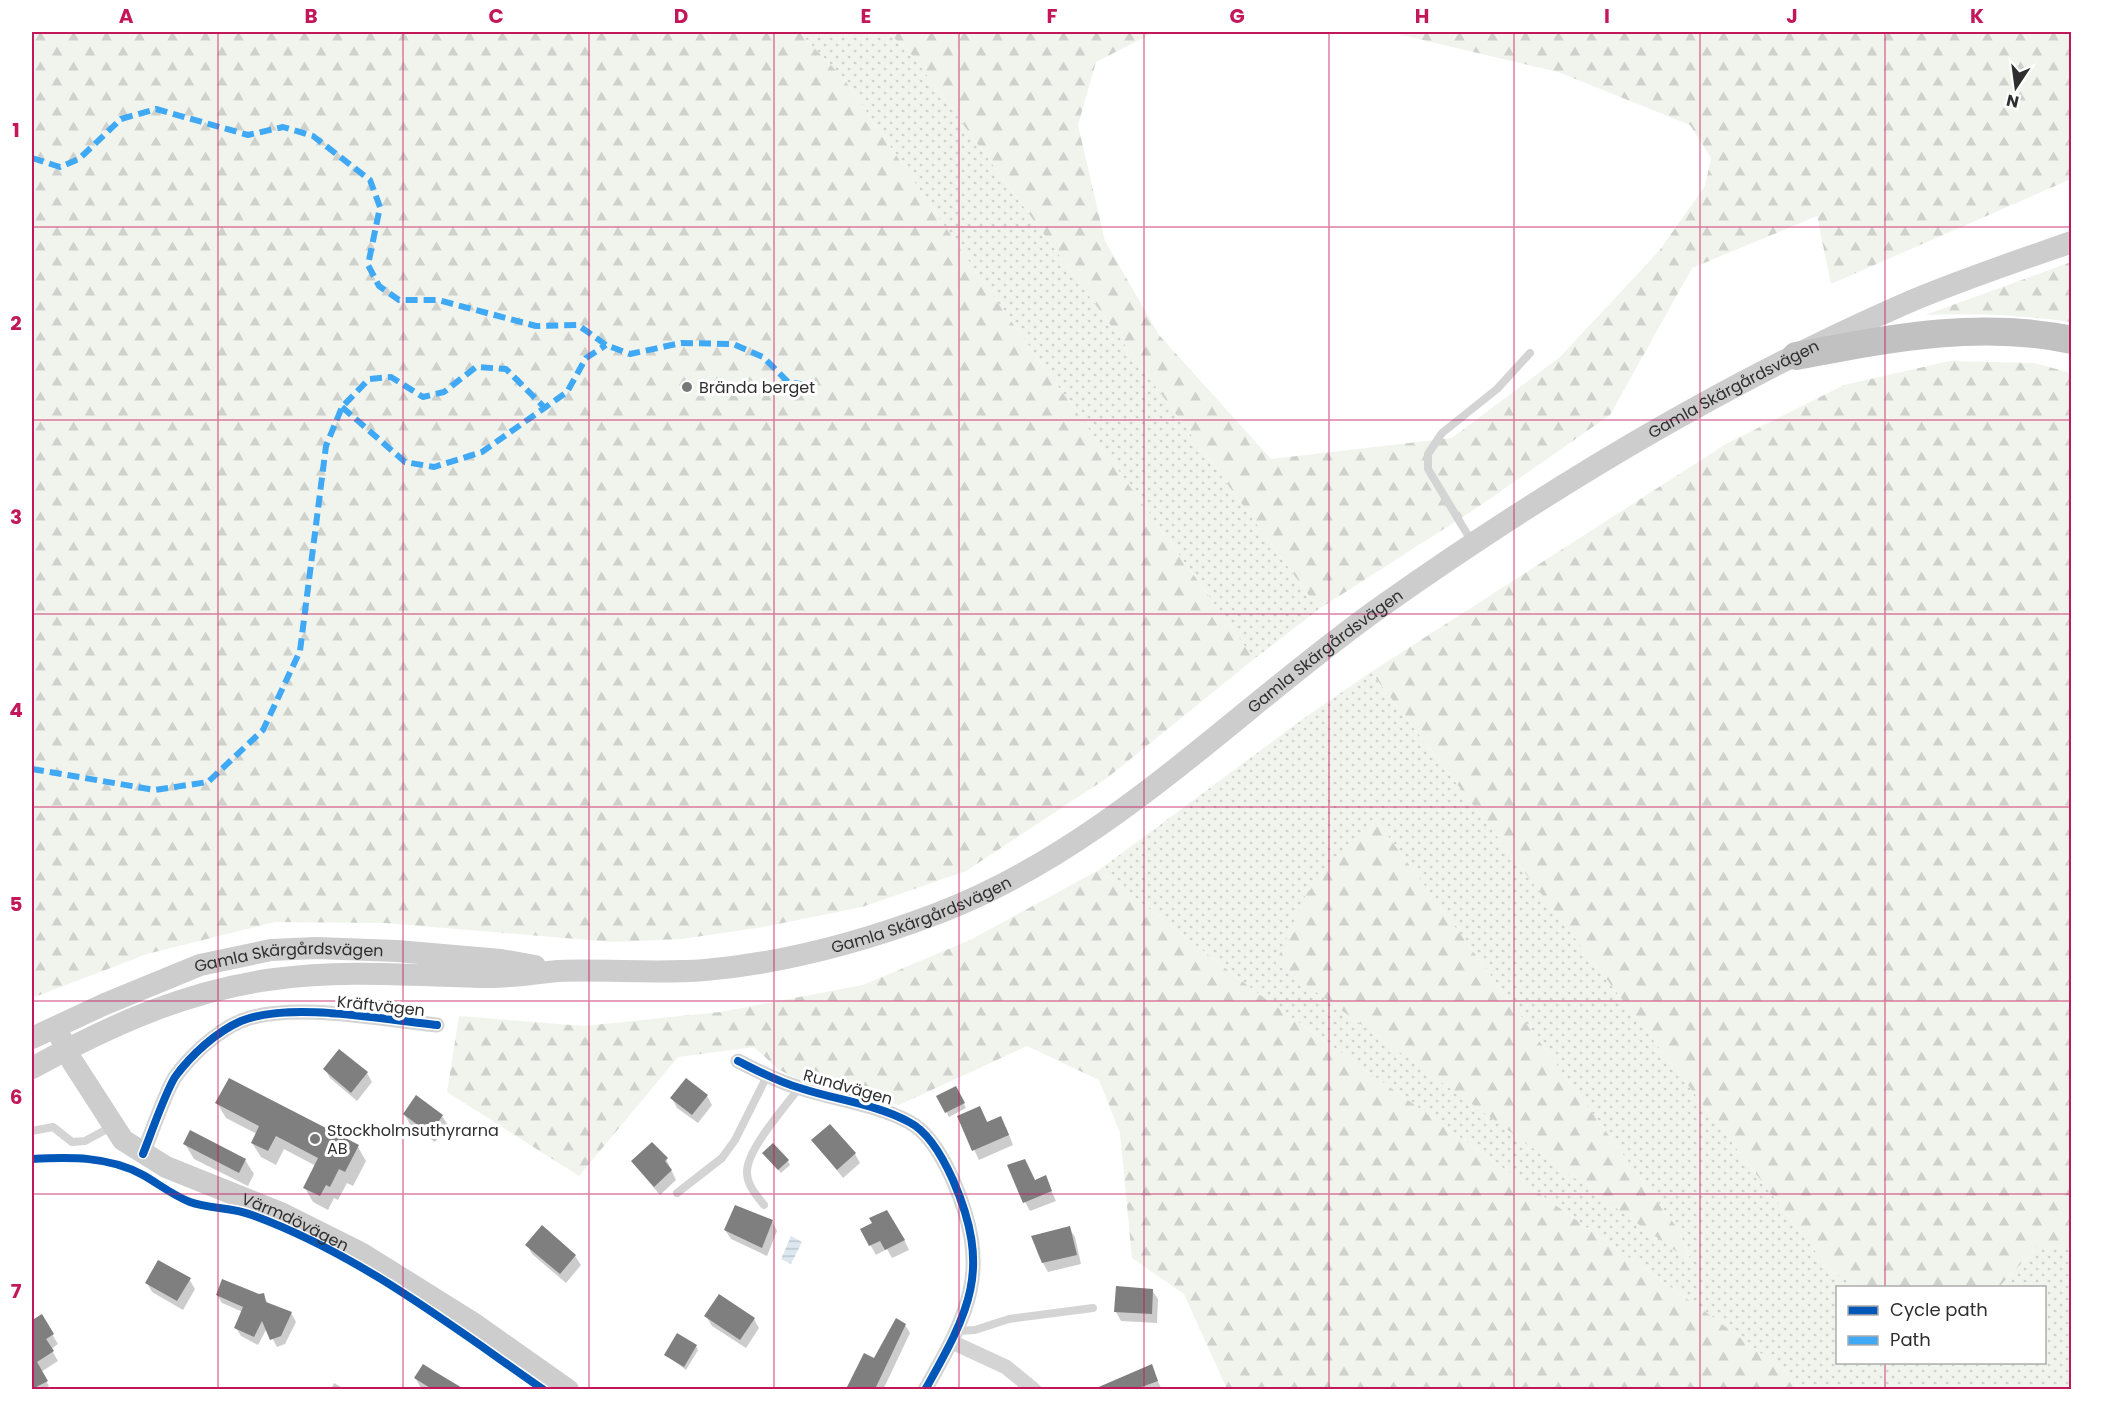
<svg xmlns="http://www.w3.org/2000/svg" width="2103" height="1421" font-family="Poppins,sans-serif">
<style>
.grass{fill:url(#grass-dots);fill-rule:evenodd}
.forest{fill:url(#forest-firs)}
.water{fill:url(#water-rules)}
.shadow{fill:#0003}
.building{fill:#7f7f7f}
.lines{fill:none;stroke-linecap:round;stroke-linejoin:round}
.lane{stroke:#d4d4d4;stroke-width:8}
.street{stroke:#d4d4d4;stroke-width:15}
.secondary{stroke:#cdcdcd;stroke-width:22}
.highway{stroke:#c1c1c1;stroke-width:28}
.quiet{stroke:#3fa9f5;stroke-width:6;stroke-dasharray:12 6;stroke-linecap:butt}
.cycleway-casing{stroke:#fff;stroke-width:11}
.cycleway{stroke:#0057b8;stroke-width:8}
.grid{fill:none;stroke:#c2185b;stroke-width:1.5;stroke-opacity:0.55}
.poi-dot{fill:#787878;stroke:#fff;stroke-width:2}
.labels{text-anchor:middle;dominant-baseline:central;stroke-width:6;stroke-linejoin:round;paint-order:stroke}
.poi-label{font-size:16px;fill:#2f2f2f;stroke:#fff;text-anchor:start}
.street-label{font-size:16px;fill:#2f2f2f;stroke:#fff}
.neatline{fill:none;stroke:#c2185b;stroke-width:2}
.grid-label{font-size:20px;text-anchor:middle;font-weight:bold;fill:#c2185b}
</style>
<defs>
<pattern id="grass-dots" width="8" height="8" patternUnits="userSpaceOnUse" patternTransform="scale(1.5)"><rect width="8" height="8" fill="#f1f4ed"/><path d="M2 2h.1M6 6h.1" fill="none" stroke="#cfd2cc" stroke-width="1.8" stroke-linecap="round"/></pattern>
<pattern id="forest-firs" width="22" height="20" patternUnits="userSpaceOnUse" patternTransform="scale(1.5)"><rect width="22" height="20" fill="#f1f4ed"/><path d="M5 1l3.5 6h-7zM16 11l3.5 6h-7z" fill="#cfd2cc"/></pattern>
<pattern id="water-rules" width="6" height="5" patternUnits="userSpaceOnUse" patternTransform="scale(1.5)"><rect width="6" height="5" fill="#dde7ef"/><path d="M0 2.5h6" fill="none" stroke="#bec6cd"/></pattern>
</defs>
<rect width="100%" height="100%" fill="#fff"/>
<!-- grass -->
<g class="grass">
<polygon points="799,32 888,32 913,56 1319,609 1254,659 983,282 844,79"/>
<path d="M1371 672 1829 1269 1856 1287 1838 1288V1362H2044V1288L1999 1287 2037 1247H2070L2071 1389H1808L1714 1318 1256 992 1099 870 1303 719ZM1376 820 1678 1229 1691 1261 1276 963Z"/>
</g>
<!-- forest -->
<g class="forest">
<polygon points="32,32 799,32 844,79 983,282 1254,659 1107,778 966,871 862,907 763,927 682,939 612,942 385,923 275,922 147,954 32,998"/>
<polygon points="888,32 1155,32 1096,62 1078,125 1105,241 1159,335 1271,459 1452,438 1560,357 1659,251 1705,186 1711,158 1690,125 1558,72 1389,32 2071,32 2071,179 1831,284 1817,216 1692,268 1610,415 1481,505 1319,609 913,56"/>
<path d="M2071 262V322C2022 315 1974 313 1925 315Z"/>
<polygon points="1950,361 2034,363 2071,373 2071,1247 2037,1247 1999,1287 1856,1287 1829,1269 1371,672 1726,444 1844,385"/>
<polygon points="1376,820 1678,1229 1691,1262 1276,963 1306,894"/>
<polygon points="1099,870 1256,992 1714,1318 1808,1389 1227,1389 1184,1294 1132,1258 1120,1133 1099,1080 1027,1046 899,1105 802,1082 778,1069 754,1047 678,1057 579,1176 447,1092 459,1016 584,1026 720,1012 863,985 970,940"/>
</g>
<!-- water -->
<polygon class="water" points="791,1236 802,1242 791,1264 781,1259"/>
<!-- shadow -->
<g class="shadow">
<polygon points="325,1069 367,1073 372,1082 357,1101 330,1078"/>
<polygon points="956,1088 966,1108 949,1117 938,1097"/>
<polygon points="707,1096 712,1105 698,1123 677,1108 672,1098"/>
<polygon points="217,1103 358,1147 366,1161 353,1186 347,1183 338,1200 334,1198 328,1210 313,1202 305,1188 316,1166 284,1149 276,1165 261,1157 252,1143 257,1134 226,1118"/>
<polygon points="980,1108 988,1123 1006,1127 1013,1145 979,1160 959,1117"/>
<polygon points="404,1114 442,1116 448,1125 435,1142 410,1124"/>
<polygon points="813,1140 855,1154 860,1163 843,1178"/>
<polygon points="185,1144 245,1160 254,1174 248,1186 194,1159"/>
<polygon points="766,1157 788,1161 790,1165 781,1173"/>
<polygon points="666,1159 676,1180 660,1195 632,1162"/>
<polygon points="1045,1177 1056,1201 1030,1211 1025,1202 1035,1181"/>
<polygon points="772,1221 777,1231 767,1256 731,1239 725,1230"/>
<polygon points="1069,1228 1075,1237 1081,1264 1048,1272 1038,1254 1033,1237"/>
<polygon points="862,1230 903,1237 909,1250 892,1258 887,1249 876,1255"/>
<polygon points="527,1245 575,1256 581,1265 566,1283 532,1254"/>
<polygon points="189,1279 195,1289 183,1310 152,1292 147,1283"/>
<polygon points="1152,1290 1158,1299 1157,1323 1121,1321 1116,1312"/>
<polygon points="263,1294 268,1304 291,1313 296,1322 285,1344 277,1347 267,1328 258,1345 241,1336 236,1328 243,1312 222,1303 217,1295"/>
<polygon points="41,1316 58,1344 51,1349 58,1361 41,1372 49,1386 42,1390 33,1390 32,1376 38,1372 32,1361 32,1322"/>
<polygon points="706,1316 754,1319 759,1328 746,1348 712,1326"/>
<polygon points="905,1325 910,1333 883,1390 848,1390 864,1355 874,1360"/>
<polygon points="696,1346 698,1350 686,1370 666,1355"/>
<polygon points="424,1366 461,1390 422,1390 416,1379"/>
<polygon points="1151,1366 1162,1390 1111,1390 1109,1384"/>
<polygon points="334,1383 346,1390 331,1390"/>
</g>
<!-- building -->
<g class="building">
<polygon points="339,1049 368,1072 351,1093 323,1069"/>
<polygon points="229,1078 359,1145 345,1172 339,1169 330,1187 326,1185 320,1196 303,1188 318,1158 276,1136 268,1151 251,1143 259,1126 215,1103"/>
<polygon points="686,1078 708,1095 692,1115 670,1098"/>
<polygon points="956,1086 965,1103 945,1113 936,1096"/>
<polygon points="416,1095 443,1115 430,1134 403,1114"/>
<polygon points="980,1106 987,1122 1001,1116 1009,1135 972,1151 957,1116"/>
<polygon points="830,1124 856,1153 837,1170 811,1140"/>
<polygon points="190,1130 246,1159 239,1173 183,1144"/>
<polygon points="652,1142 668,1158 665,1161 672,1170 654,1187 631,1161"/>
<polygon points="773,1143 789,1160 778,1170 762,1153"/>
<polygon points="1025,1159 1035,1180 1046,1175 1052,1191 1023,1203 1007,1165"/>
<polygon points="735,1205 773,1220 762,1248 724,1230"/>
<polygon points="887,1210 905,1240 885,1250 880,1241 869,1246 860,1229 872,1223 869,1218"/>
<polygon points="542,1225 576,1255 560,1274 525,1245"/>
<polygon points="1070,1226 1077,1255 1042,1263 1031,1236"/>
<polygon points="158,1260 191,1278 177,1301 145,1283"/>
<polygon points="222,1279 259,1294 264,1293 266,1302 292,1312 281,1336 270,1340 262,1321 254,1337 234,1328 243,1307 216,1295"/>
<polygon points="1116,1286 1153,1289 1152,1314 1114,1312"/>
<polygon points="719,1294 755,1318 740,1340 704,1316"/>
<polygon points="42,1314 54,1334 46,1339 54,1351 37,1362 48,1381 32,1389 32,1315 34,1319"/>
<polygon points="896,1318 906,1324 875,1389 846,1389 864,1353 874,1358"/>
<polygon points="677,1333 697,1345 684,1367 664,1355"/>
<polygon points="423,1364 434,1371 464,1389 432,1389 414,1378"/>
<polygon points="1152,1364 1158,1381 1136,1389 1094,1389"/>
</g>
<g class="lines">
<!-- lane -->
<g class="lane">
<polyline points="1472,542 1428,469 1428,454 1442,433 1497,389 1530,353"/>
<polyline points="32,1131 53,1127 72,1142 85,1141 111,1127"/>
<polyline points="677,1193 722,1158 735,1140 767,1076"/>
<path d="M764 1205C756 1195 747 1185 747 1172 747 1149 785 1107 799 1088"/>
<polyline points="958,1331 975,1330 1009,1319 1093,1308"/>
</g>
<!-- street -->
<g class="street">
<path d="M738 1061C758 1071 778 1082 800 1088 836 1100 876 1104 909 1122 929 1132 944 1160 953 1180 992 1270 970 1310 925 1390"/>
<path d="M143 1154C151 1134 165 1093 175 1077 191 1055 216 1032 241 1021 291 1001 384 1020 437 1025"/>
<polyline points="952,1342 1006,1367 1034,1390"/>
</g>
<!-- secondary -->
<g class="secondary">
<path id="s1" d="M56 1028 72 1061 123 1140 166 1167 283 1214 361 1253 473 1323 568 1390"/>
<path id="s2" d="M32 1038 105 1004 200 965 271 950 316 948 397 951 501 960 535 966"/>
<path id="s3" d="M32 1068C109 1026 187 990 275 979 346 969 419 976 490 977 513 977 535 973 558 971 607 969 656 974 705 970 784 963 862 942 936 914 1108 849 1235 710 1382 606 1546 490 1718 386 1902 305 1957 281 2015 262 2072 242"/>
</g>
<!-- highway -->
<path class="highway" d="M1796 356C1887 339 1979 320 2072 340"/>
<!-- quiet -->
<g class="quiet">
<polyline points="32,158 60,167 79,159 121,119 156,109 248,135 283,127 313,136 370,180 380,207 368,265 379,286 399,300 438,300 536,326 578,325 606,345 630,354 681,343 733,344 763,357 788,382 807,385"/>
<polyline points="342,407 405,462 434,467 482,452 567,392 586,358 606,345"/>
<polyline points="32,769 155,790 208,782 263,730 300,651 326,446 342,407 369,379 391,377 423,397 444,392 476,367 506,369 545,408"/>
</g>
<!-- cycleway casing -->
<g class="cycleway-casing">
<g id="cycleway">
<path d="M738 1061C758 1071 778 1082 800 1088 836 1100 876 1104 909 1122 929 1132 944 1160 953 1180 992 1270 970 1310 925 1390"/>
<path d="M143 1154C151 1134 165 1093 175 1077 191 1055 216 1032 241 1021 291 1001 384 1020 437 1025"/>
<path d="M32 1159C69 1157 109 1156 143 1175 159 1184 172 1195 190 1202 209 1209 232 1207 252 1215 359 1254 450 1325 544 1390"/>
</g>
</g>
<!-- cycleway -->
<use href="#cycleway" class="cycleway"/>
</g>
<!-- grid -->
<path class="grid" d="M218 32V1390M403 32V1390M589 32V1390M774 32V1390M959 32V1390M1144 32V1390M1329 32V1390M1514 32V1390M1700 32V1390M1885 32V1288M32 227H2072M32 420H2072M32 614H2072M32 807H2072M32 1001H2072M32 1194H2072M1885 1362V1390"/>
<!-- markers -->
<g class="poi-dot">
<circle cx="687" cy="387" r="6"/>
<circle cx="315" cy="1139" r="6"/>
</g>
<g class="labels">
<!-- poi labels -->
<g class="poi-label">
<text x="699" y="387">Brända berget</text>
<text x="327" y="1130">Stockholmsuthyrarna<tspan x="327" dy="18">AB</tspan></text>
</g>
<!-- street labels -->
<g class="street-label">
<text stroke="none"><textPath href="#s3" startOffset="1887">Gamla Skärgårdsvägen</textPath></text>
<text stroke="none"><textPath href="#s3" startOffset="1401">Gamla Skärgårdsvägen</textPath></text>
<text stroke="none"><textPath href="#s3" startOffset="915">Gamla Skärgårdsvägen</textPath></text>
<text stroke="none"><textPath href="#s2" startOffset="273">Gamla Skärgårdsvägen</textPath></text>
<text transform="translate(381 1006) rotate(6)">Kräftvägen</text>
<text transform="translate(848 1087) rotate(16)">Rundvägen</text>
<text stroke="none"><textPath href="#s1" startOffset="322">Värmdövägen</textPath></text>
</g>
</g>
<!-- border -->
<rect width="2103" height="1421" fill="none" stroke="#ffffff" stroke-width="66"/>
<!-- legend -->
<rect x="1836" y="1286" width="210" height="78" fill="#ffffff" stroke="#acacac" stroke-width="1.5"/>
<rect x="1848" y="1306" width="30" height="9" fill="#0057b8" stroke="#acacac" stroke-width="1.5"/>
<text x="1890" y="1316" font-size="18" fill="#2f2f2f">Cycle path</text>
<rect x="1848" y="1336" width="30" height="9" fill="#3fa9f5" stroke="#acacac" stroke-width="1.5"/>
<text x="1890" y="1346" font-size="18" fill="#2f2f2f">Path</text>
<!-- north arrow -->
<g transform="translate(2016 87) rotate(193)" stroke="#ffffff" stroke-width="4.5" paint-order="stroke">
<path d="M0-4.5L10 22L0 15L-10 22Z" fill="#2f2f2f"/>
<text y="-9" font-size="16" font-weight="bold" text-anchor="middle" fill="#2f2f2f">N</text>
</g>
<rect x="33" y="33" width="2037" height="1355" class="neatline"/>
<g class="grid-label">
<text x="126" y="23">A</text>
<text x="311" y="23">B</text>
<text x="496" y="23">C</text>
<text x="681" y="23">D</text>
<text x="866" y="23">E</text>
<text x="1052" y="23">F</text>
<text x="1237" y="23">G</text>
<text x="1422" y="23">H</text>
<text x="1607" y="23">I</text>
<text x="1792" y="23">J</text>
<text x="1977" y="23">K</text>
<text x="16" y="137">1</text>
<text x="16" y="330">2</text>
<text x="16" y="524">3</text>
<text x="16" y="717">4</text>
<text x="16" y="911">5</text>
<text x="16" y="1104">6</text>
<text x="16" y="1298">7</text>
</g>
</svg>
